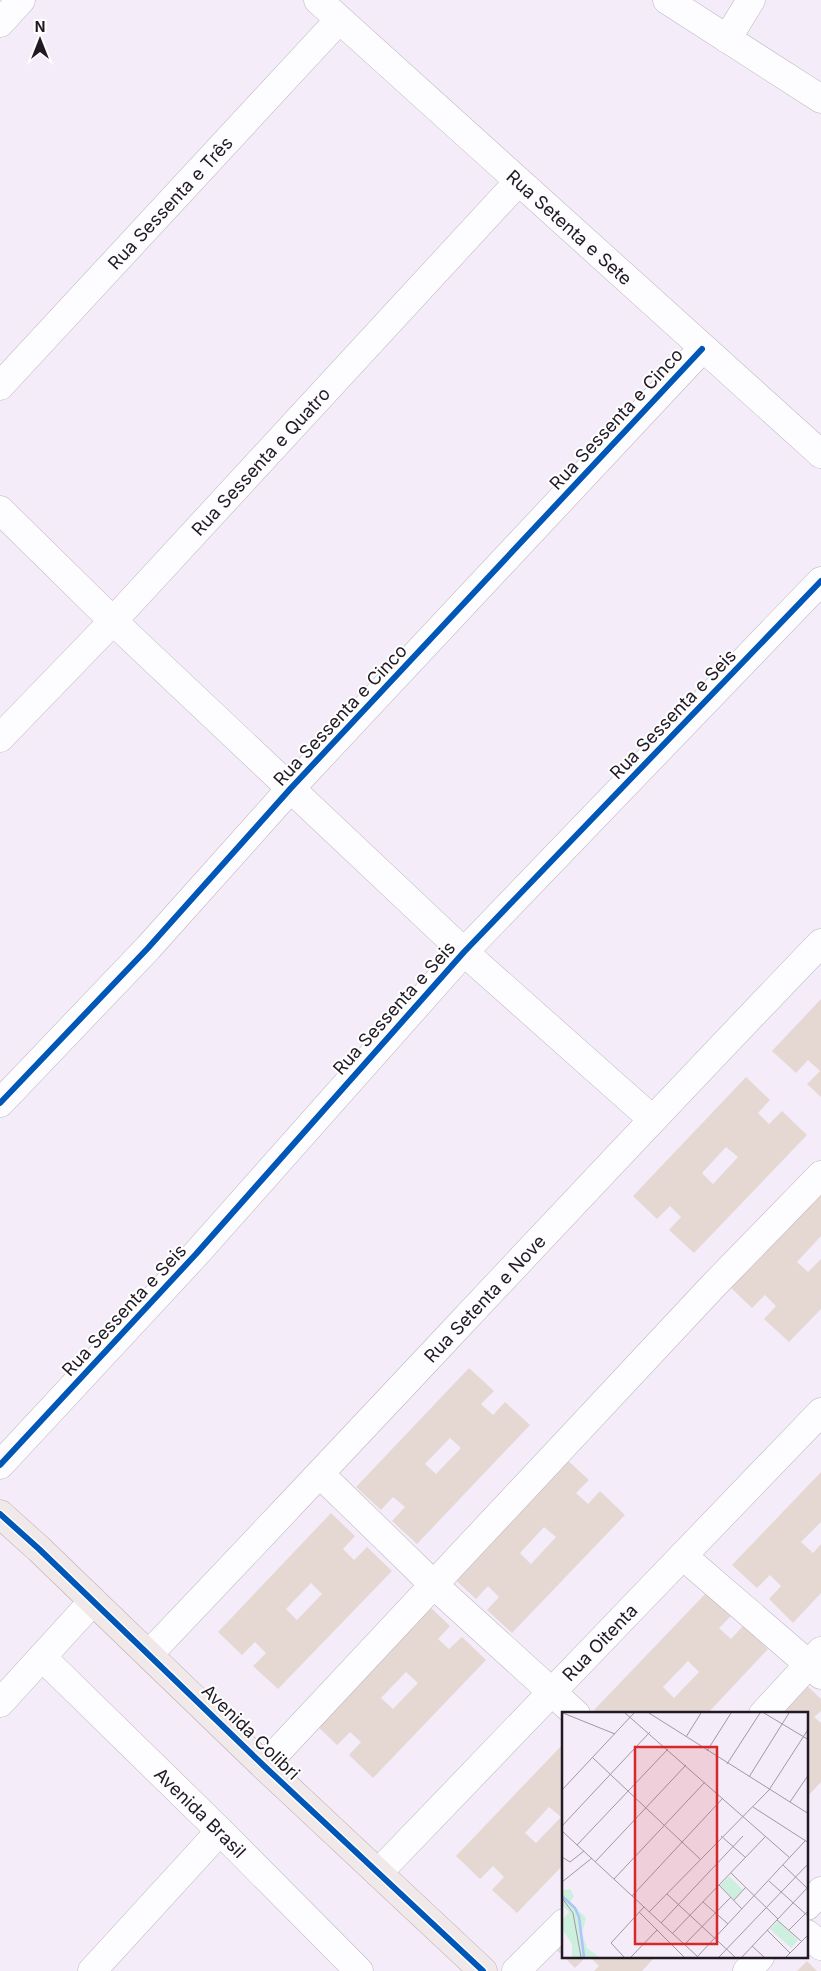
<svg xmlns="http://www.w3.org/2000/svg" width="821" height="1971" font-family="Inter,sans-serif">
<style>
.building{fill:#e5d8d3;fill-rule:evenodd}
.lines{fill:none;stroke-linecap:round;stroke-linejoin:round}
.minor-casing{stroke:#bbb5c0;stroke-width:29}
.major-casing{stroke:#baaaad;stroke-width:29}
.minor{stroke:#fdfcfe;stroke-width:28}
.major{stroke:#f1e9e9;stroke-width:28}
.cycleway-casing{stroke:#fff;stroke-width:9}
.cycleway{stroke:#0057b8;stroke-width:6}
.labels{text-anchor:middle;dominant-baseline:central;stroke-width:4;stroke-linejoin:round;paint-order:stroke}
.street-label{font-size:18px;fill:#211a24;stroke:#fff}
.inset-river{fill:none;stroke:#adc4fa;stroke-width:2.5}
.inset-road{fill:none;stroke:#a099a4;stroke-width:1}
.view{fill:#d62828;fill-opacity:0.15;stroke:#d62828;stroke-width:2.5}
.inset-edge{fill:none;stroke:#211a24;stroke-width:2.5}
</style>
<rect width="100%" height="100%" fill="#f4edf9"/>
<!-- building -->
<g class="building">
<polygon points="821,999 821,1097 807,1084 820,1071 808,1060 796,1073 772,1051"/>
<path d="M746 1077 770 1100 758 1113 769 1124 782 1111 807 1135 694 1253 669 1230 681 1217 670 1206 657 1219 633 1196ZM726 1147 738 1157 713 1184 702 1173Z"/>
<polygon points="821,1187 821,1236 797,1262 808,1272 821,1259 821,1309 789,1342 764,1319 776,1306 765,1295 752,1308 728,1285"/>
<path d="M469 1368 494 1391 481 1404 493 1415 505 1402 530 1425 417 1544 392 1521 405 1507 393 1497 381 1510 356 1487ZM450 1438 461 1448 436 1474 425 1464Z"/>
<path d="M564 1457 589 1480 576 1493 588 1504 600 1491 625 1515 512 1633 487 1610 499 1597 488 1586 476 1599 451 1576ZM544 1527 556 1537 531 1564 520 1553Z"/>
<polygon points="821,1472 821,1522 801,1542 813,1553 821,1544 821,1593 793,1623 769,1599 781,1586 770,1575 757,1588 732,1565"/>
<path d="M331 1513 355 1536 343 1549 354 1560 367 1547 392 1571 278 1689 253 1666 266 1653 255 1642 242 1655 218 1632ZM311 1583 322 1594 297 1620 286 1609Z"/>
<path d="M707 1592 732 1615 719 1628 731 1639 743 1626 768 1649 707 1714H598L594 1710ZM688 1661 699 1672 674 1698 663 1687Z"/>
<path d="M425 1602 450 1626 438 1639 449 1649 462 1637 486 1660 373 1778 349 1755 361 1742 350 1732 337 1745 312 1721ZM406 1672 418 1683 393 1709 381 1698Z"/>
<polygon points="802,1681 821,1699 821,1711 814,1717 821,1723 821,1782 807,1797 807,1714 771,1714"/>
<path d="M564 1743V1864L517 1913 492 1890 504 1877 493 1866 480 1879 456 1856ZM549 1807 561 1817 536 1843 525 1833Z"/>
<polygon points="564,1932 564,1957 551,1945"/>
<polygon points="564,1957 586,1957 575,1968"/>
<polygon points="590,1957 655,1957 642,1971 594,1971 599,1966"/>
<polygon points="807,1961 817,1971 797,1971"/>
</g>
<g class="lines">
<!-- minor casing -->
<g class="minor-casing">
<g id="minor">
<path id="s1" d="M318 0 821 454"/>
<polyline points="667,0 821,99"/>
<polyline points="0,23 21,0"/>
<polyline points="727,39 751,0"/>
<path id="s2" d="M0 386 339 20"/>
<polyline points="0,510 113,621 464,952 652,1119"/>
<path id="s3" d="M0 738 113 621 518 182"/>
<polyline points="0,1103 148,948 291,788 702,349"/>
<polyline points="0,1465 196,1254 464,952 821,581"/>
<polyline points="320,1474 434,1585 576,1714"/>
<polyline points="683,1556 821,1675"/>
<path id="s4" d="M149 1654C374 1418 595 1178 821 943"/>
<path id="s5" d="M42 1657 220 1831 359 1971"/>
<polyline points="0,1703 93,1601"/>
<polyline points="763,1714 821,1651"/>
<polyline points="264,1766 713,1286 821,1175"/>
<path id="s6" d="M378 1873C524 1719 674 1566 821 1412"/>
<polyline points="807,1906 821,1891"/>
<polyline points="807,1934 821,1946"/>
<polyline points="92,1971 220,1831"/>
<polyline points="516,1971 564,1923"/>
<polyline points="747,1971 760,1957"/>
</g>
</g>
<!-- major casing -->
<g class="major-casing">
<polyline id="major" points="0,1514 39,1549 264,1766 483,1971"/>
</g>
<!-- minor -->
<use href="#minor" class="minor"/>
<!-- major -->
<use href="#major" class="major"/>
<!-- cycleway casing -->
<g class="cycleway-casing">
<g id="cycleway">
<polyline points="0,1103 148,948 291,788 702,349"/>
<polyline points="0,1465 196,1254 464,952 821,581"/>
<polyline points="0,1514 39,1549 264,1766 483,1971"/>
</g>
</g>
<!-- cycleway -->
<use href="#cycleway" class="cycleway"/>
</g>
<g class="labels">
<!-- street labels -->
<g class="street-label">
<text stroke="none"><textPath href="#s2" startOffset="250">Rua Sessenta e Três</textPath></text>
<text stroke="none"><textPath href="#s1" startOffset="339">Rua Setenta e Sete</textPath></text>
<text transform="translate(616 419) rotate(-47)">Rua Sessenta e Cinco</text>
<text stroke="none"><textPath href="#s3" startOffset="380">Rua Sessenta e Quatro</textPath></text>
<text transform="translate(673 714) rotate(-46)">Rua Sessenta e Seis</text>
<text transform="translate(340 715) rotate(-47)">Rua Sessenta e Cinco</text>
<text transform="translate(394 1008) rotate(-48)">Rua Sessenta e Seis</text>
<text stroke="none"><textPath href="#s4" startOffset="489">Rua Setenta e Nove</textPath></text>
<text transform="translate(124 1310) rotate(-47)">Rua Sessenta e Seis</text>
<text stroke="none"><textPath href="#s6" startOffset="320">Rua Oitenta</textPath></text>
<text transform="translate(251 1732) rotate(44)">Avenida Colibri</text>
<text stroke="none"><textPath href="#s5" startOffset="222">Avenida Brasil</textPath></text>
</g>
</g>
<!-- overview -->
<g transform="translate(562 1712)">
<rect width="246" height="246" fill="#f4edf9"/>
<path d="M167 164 181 178 172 188 158 173ZM8 177 12 184 8 190 24 206 20 221 25 236 37 245H10V232L0 217V208L7 200 0 193V178ZM216 209 236 228 229 236 208 217Z" fill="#ccf0dd"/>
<path class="inset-river" d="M0 184 13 196 17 205 22 245"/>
<path class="inset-road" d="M1 1 53 22M63 1 228 146M87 1 247 102M202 1 247 28M124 25 139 1M145 39 169 1M31 46 138 147M165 52 198 1M187 65 227 1M0 78 72 1M228 90 247 62M191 95 247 131M0 114 88 20M0 119 136 245M159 124 183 145M15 133 106 37M0 145 8 150 22 139M33 150 124 53M221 153 245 176M169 161 216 207M52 167 143 70M207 169 247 205M0 170 30 146M157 173 180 197M105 182 173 245M70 184 161 86M0 186 11 201 19 245M172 188 184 175M141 190 166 212M77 200 122 245M87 200 207 78 247 16M215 208 239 229M99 211 181 124M205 218 228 241M227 218 247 198M110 222 204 124M122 233 169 185M190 234 202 245M62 245 49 231 82 195M69 245 95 218M135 245 243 129M157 245 247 151M180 245 247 174M224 245 247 222"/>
<path class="view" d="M73 35H155V232H73Z"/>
<rect width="246" height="246" class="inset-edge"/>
</g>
<!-- north arrow -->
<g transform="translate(40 40)" stroke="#ffffff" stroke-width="4" paint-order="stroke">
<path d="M0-4L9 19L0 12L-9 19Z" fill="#211a24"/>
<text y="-8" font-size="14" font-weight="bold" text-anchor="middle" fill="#211a24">N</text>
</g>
</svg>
